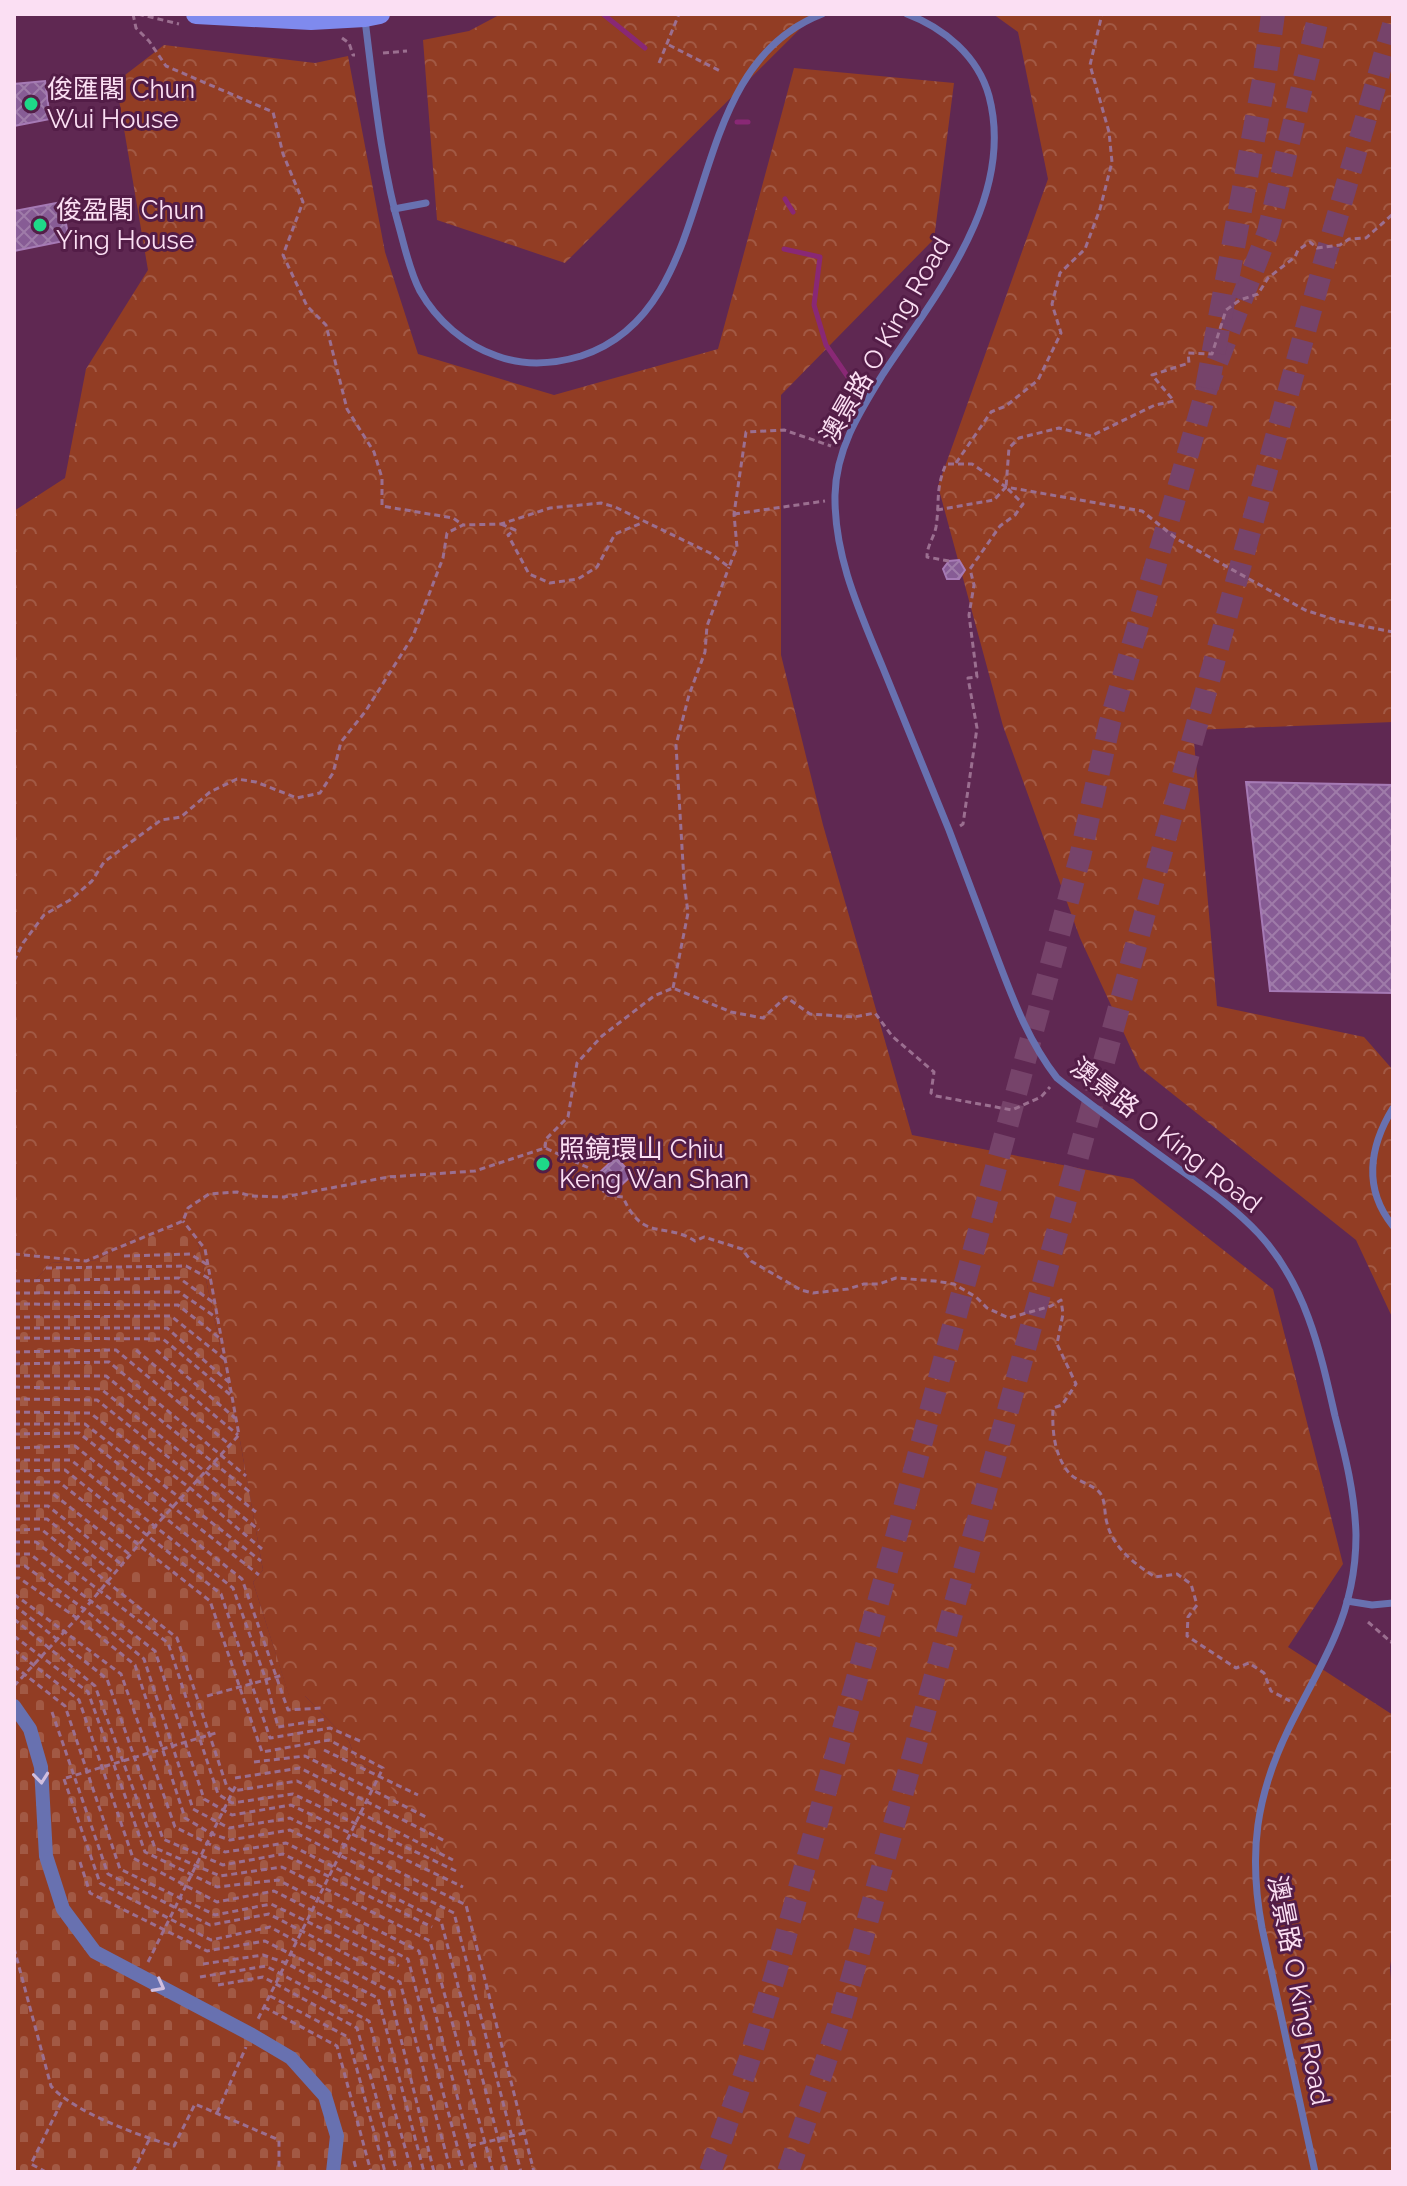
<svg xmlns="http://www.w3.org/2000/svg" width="1407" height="2186" font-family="Raleway,'Noto Sans TC',sans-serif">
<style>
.forest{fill:url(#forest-crowns)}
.cemetery{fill:url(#cemetery-stones)}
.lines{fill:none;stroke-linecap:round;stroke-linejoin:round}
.stream{stroke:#892875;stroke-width:5}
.building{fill:url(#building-cross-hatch);stroke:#a67ab5;stroke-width:2}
.trunk-tunnel{stroke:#76436a;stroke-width:22;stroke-dasharray:22 11;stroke-linecap:butt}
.motorway-tunnel{stroke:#76436a;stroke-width:24;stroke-dasharray:24 12;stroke-linecap:butt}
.path{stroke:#9b6f90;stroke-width:3;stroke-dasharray:6 4;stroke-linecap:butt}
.service{stroke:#6871b0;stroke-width:7}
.minor{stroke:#6871b0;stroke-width:14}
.secondary{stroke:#7f8aee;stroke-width:20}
.oneway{stroke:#cfbedf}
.poi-dot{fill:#1ed888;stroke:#531d47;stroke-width:3}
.labels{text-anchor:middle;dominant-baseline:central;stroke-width:6;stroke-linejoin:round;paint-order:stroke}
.poi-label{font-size:26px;fill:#fbdff3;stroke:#531d47;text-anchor:start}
.street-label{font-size:26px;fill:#fbdff3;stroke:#531d47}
</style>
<defs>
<pattern id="forest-crowns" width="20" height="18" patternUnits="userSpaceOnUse" patternTransform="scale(2)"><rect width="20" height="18" fill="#923d24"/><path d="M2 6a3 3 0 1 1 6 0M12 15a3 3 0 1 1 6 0" fill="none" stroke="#a25944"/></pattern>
<pattern id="cemetery-stones" width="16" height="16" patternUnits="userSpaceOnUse" patternTransform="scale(2)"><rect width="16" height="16" fill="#923d24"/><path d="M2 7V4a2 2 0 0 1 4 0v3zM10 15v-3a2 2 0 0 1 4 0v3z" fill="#a25944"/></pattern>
<pattern id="building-cross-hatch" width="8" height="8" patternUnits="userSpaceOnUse" patternTransform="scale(2)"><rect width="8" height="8" fill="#875c95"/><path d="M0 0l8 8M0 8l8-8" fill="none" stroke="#9f7ba9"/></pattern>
</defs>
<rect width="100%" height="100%" fill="#5f2852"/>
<!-- forest -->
<g class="forest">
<polygon points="501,14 815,14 565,263 437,220 423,40 469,31"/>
<polygon points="993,14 1393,14 1393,722 1193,730 1217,1006 1364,1037 1393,1070 1393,1319 1356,1240 1140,1068 1080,938 1003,726 938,486 1048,179 1018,32"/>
<polygon points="164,45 315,63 348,56 385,252 418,354 554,395 718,349 794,68 954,83 934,239 781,395 781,655 823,825 912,1135 1133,1179 1273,1289 1343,1564 1288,1647 1393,1715 1393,1949 1390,1967 1393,2009 1393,2172 532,2172 524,2133 379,1773 356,1761 349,1741 305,1696 289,1696 253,1582 263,1570 239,1435 198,1242 146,1230 98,1260 51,1263 36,1279 14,1280 14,511 65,478 86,369 148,270 116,82"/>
</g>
<!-- cemetery -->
<polygon class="cemetery" points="146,1230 174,1230 198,1242 239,1435 263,1570 253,1582 289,1695 305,1696 349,1741 356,1761 379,1773 432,1837 456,1879 524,2133 532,2172 14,2172 14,1280 36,1279 51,1263 98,1260"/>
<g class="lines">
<!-- stream -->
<g class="stream">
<polyline points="603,14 645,48"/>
<polyline points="737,122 748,122"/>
<polyline points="785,199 793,212"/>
<polyline points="784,249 820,257 814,305 826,345 848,377"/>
</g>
</g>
<!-- building -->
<g class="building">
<polygon points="45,81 50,119 14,126 14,84"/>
<polygon points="62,202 69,240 14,251 14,211"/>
<polygon points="959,560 965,570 959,579 947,579 943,569 949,561"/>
<polygon points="1246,782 1393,785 1393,993 1270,991"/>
<polygon points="616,1157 632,1175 614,1192 598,1174"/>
</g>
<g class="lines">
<!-- trunk-tunnel -->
<g class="trunk-tunnel">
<polyline points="710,2172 749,2061 775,1975 895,1541 1080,857 1110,722 1207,388 1268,232 1319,14"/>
<polyline points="788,2172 841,2017 1325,259 1393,25"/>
</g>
<!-- motorway-tunnel -->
<polyline class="motorway-tunnel" points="1207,388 1264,80 1273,14"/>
<!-- path -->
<g class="path">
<polyline points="133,14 136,28 149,41 166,66 273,112 283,154 303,202 283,255 307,306 326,325 347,409 374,452 382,478 382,506 453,518 463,525"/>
<polyline points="138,14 179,24"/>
<polyline points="342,38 349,43 353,55 355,55"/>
<polyline points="669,45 722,72"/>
<polyline points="383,53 407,51"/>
<polyline points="659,63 679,14"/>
<polyline points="956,463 991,412 1006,406 1038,380 1061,333 1052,304 1060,273 1085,249 1100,209 1112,162 1109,132 1090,65 1102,14"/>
<polyline points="937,510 994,500 1006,487"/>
<polyline points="734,514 825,501"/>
<polyline points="501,524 515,530 508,535 529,574 550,583 578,579 597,567 615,534 642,523"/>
<path d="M949 561 927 557C927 545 934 538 936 527 940 501 935 490 946 464H972L1006 487 1142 511 1177 539 1305 610 1339 621 1393 632"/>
<polyline points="960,826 963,824 977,728 968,678 977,677 969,615 974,585 970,569 1000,526 1015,515 1023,504 1006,487 1009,448 1019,438 1059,428 1091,436 1155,405 1174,401 1152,375 1189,363 1188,353 1212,354 1226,310 1240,300 1258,294 1268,278 1295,257 1298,250 1310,242 1317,248 1340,245 1349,239 1366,238 1393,214"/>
<polyline points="14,961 23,943 44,915 70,900 92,881 104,862 161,820 181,817 210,792 237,779 256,782 297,798 320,793 333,773 341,742 365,712 413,636 443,558 447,533 463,525 501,524 550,508 601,503 615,507 710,553 729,567 737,547 734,514 746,432 784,430 831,446"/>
<polyline points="673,988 688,913 684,881 676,745 689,695 705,652 707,626 729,567"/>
<polyline points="545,1148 546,1139 568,1117 577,1063 602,1036 654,996 673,988 731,1012 763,1018 786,997 810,1014 854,1017 875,1013 892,1036 934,1072 931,1093 936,1096 1012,1110 1041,1097 1050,1087"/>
<path d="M14 1254 86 1261 183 1221 188 1208 209 1194 237 1192 251 1196 284 1197 388 1177 475 1171 545 1148 589 1168 606 1195 623 1197C643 1243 664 1221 695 1241L704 1237 742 1249 751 1261 801 1290 813 1293 848 1289 864 1284H879L896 1278 935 1281 954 1284 976 1297 987 1308 1009 1318 1051 1306 1061 1300 1063 1314 1057 1344 1076 1384 1062 1405 1053 1408C1052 1430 1054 1455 1069 1473 1077 1482 1093 1484 1100 1493 1106 1501 1104 1514 1107 1523 1113 1548 1135 1564 1155 1577L1177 1574 1191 1584 1197 1605 1188 1617 1187 1636 1236 1668 1249 1663 1264 1673 1271 1691 1290 1701"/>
<polyline points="124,1256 190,1254 208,1265"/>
<polyline points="46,1268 186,1266 210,1279"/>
<polyline points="14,1281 179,1278 214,1303"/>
<polyline points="14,1293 179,1292 217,1318"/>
<polyline points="14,1304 178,1305 222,1340"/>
<polyline points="14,1317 171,1316 227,1361"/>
<polyline points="14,1328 167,1328 231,1384"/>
<polyline points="14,1338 163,1339 233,1397"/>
<polyline points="136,1350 238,1435"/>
<polyline points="156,1350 235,1418"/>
<polyline points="14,1352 116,1350 230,1445"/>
<polyline points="14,1364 109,1362 246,1476"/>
<polyline points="14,1376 106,1376 251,1493"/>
<polyline points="14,1387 101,1389 256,1512"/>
<polyline points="14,1399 97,1400 259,1530"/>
<polyline points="14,1412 90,1413 190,1488 262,1549"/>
<polyline points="14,1424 85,1424 261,1561"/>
<polyline points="14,1434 79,1433 259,1575"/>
<polyline points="14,1448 75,1446 242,1579 288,1710 321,1708"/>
<polyline points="14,1460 71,1460 233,1588 266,1680 278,1727 327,1719"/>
<polyline points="14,1471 65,1470 221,1594 270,1738 330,1728 360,1741"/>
<polyline points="14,1482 59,1482 210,1601 262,1752 329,1740 383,1768 258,2019"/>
<polyline points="14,1493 52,1493 129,1554"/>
<polyline points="14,1506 48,1506 121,1564"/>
<polyline points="14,1519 47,1519 114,1573"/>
<polyline points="14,1530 41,1529 177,1638 227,1787 233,1791 297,1781 453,1860"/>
<polyline points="14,1542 36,1542 168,1643 218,1794 232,1803 293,1794 456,1871"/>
<polyline points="14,1554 30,1554 155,1651 204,1799 232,1815 291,1805 463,1887"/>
<polyline points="14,1566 25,1566 84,1609 144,1659 193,1809 229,1828 290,1818 466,1905 534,2172"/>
<polyline points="14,1578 19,1578 77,1618 135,1665 185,1818 212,1834 230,1840 290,1830 454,1913 521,2172"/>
<polyline points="14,1594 121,1674 175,1827 225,1852 286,1843 441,1921 507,2172"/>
<polyline points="14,1605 107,1679 163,1839 223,1865 283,1854 432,1927"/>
<polyline points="14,1619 95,1686 155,1848 220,1876 282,1867 430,1941 493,2172"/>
<polyline points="1368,1622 1391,1642 1393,1640"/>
<polyline points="14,1636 88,1692 145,1852 217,1887 278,1880 419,1951 477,2172"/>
<polyline points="14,1650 79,1700 133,1858 217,1902 274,1891 408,1959 464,2172"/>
<polyline points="14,1666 65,1706 120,1869 215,1915 271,1904 399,1966"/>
<polyline points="14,1686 77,1618 145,1537 239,1435 205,1249 183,1221"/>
<polyline points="207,1696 283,1675"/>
<polyline points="52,1712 108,1874 210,1925 269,1914 400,1982 451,2172"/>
<polyline points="324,1750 418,1795"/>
<polyline points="254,1762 305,1756 426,1817"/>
<polyline points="66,1778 216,1733"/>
<polyline points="235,1778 300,1768 445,1841"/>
<polyline points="64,1779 100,1883 211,1940 270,1927 389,1991 434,2172"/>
<polyline points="80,1862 90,1893 207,1951 265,1941 378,1998 424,2172"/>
<path d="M14 1948 51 2086C73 2112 140 2136 174 2146L195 2104 279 2140V2172"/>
<polyline points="148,1962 237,1783"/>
<polyline points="203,1964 263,1955 286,1963 367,2006"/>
<polyline points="200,1977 266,1966 369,2021 412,2172"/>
<polyline points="218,1985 263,1977 357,2028 397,2172"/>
<polyline points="270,1996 348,2037 385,2172"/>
<polyline points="264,2007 337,2046 371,2172"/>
<polyline points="217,2113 246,2047"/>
<polyline points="470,2146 524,2133"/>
<polyline points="354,2161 357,2172"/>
<polyline points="46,2172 31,2164 62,2101"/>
<polyline points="133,2172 149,2140"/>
</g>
<!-- service -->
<g class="service">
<path d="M907 14C944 28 978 56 989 96 1016 198 936 294 883 374 859 413 836 449 835 495 834 557 860 612 883 668 905 722 927 776 949 830 966 874 982 917 998 960 1014 1002 1029 1042 1057 1078 1097 1110 1138 1139 1179 1169 1207 1189 1235 1208 1259 1234 1306 1285 1320 1350 1335 1416 1345 1455 1355 1494 1356 1535 1356 1570 1349 1604 1335 1636 1322 1667 1304 1697 1289 1728 1256 1796 1248 1853 1262 1928L1315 2172"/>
<path d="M365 20C374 91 381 165 401 234 406 253 411 274 420 291 437 321 465 345 497 356 524 366 554 364 581 356 729 308 672 72 822 14"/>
<polyline points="394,209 426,203"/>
<path d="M1393 1108C1369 1147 1363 1189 1393 1226"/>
<polyline points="1347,1601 1372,1605 1393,1603"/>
</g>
<!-- minor -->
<polyline class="minor" points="14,1706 30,1729 41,1767 46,1856 63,1909 95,1952 252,2035 291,2058 325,2096 337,2136 333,2172"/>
<!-- secondary -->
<polyline class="secondary" points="196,14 311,20 365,17 380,14"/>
</g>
<!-- one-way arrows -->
<defs><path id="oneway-chevron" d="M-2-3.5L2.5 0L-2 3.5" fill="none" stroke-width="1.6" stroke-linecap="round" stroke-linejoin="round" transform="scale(2)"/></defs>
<g class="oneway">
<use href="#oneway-chevron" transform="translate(41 1778) rotate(84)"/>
<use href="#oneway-chevron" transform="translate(159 1986) rotate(28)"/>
</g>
<!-- markers -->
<g class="poi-dot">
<circle cx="31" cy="104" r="8"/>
<circle cx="40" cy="225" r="8"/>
<circle cx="543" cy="1164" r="8"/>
</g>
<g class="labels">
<!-- poi labels -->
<g class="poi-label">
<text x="47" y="89">俊匯閣 Chun<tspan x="47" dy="30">Wui House</tspan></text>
<text x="56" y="210">俊盈閣 Chun<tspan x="56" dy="30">Ying House</tspan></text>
<text x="559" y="1149">照鏡環山 Chiu<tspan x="559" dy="30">Keng Wan Shan</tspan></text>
</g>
<!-- street labels -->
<g class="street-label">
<text transform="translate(885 340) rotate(-60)">澳景路 O King Road</text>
<text transform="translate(1166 1135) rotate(38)">澳景路 O King Road</text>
<text transform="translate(1299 1990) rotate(79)">澳景路 O King Road</text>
</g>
</g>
<!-- border -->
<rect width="1407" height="2186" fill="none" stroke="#fbdff3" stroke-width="32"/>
</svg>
